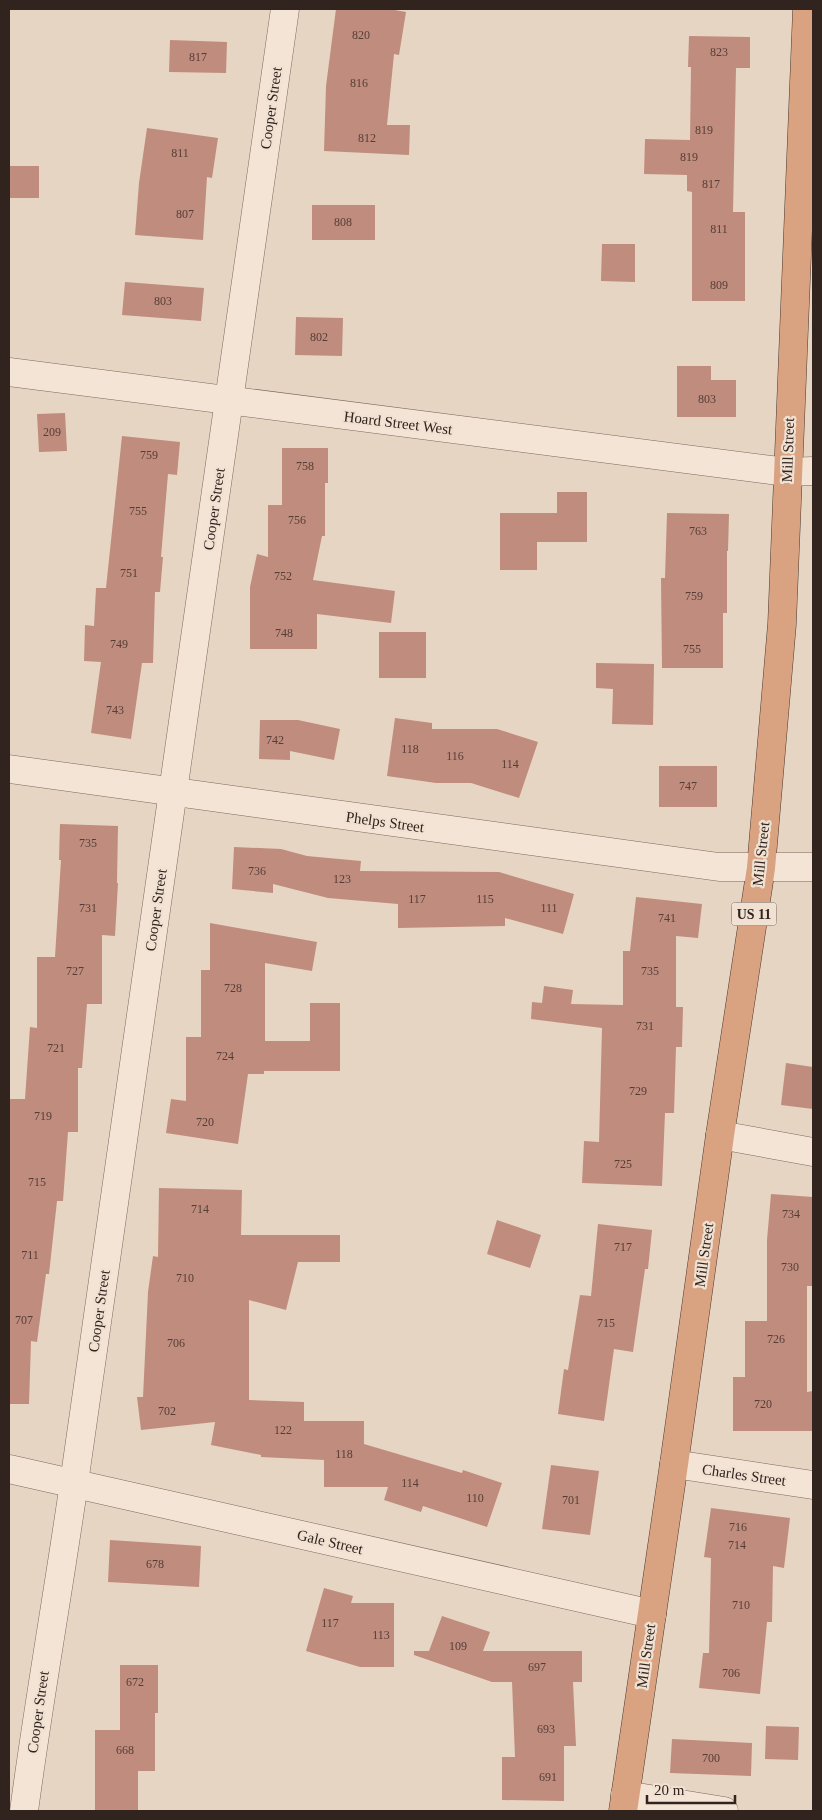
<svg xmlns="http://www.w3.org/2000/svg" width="822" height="1820" font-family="Georgia,serif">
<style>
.building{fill:#c08c7e}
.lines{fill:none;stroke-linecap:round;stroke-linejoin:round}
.minor-casing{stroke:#7f675d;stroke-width:29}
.tertiary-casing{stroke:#7f675d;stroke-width:29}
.trunk-casing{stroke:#4d3830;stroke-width:29}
.minor{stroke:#f3e4d5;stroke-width:28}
.tertiary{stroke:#f3e4d5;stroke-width:28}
.trunk{stroke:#d9a280;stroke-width:28}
.labels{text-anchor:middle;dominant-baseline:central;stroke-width:4.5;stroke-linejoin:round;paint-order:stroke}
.number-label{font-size:12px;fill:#553e37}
.shield{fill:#f0e1d2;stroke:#6a5d55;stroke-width:1}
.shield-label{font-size:14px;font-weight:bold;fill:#31241f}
.street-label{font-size:15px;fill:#31241f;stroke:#f0e1d2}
</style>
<rect width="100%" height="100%" fill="#e7d5c4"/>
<!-- building -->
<g class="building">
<polygon points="336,9 389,9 406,12 399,55 394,54 387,125 410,125 409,155 324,151 326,86"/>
<polygon points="689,36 750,37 750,68 736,68 733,212 745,212 745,301 692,301 692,192 687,191 687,175 644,174 645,139 690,140 691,67 688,67"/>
<polygon points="170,40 227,42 226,73 169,72"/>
<polygon points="147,128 218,138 212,178 207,177 203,240 135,235 139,183"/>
<rect x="9" y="166" width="30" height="32"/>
<rect x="312" y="205" width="63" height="35"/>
<polygon points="602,244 635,244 635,282 601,281"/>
<polygon points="125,282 204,288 201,321 122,315"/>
<polygon points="296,317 343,318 342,356 295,355"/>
<polygon points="677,366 711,366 711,380 736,380 736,417 677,417"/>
<polygon points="65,413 67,451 39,452 37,414"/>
<polygon points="122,436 180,442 177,475 168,474 161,557 163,557 160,592 155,592 153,663 142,663 131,739 91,733 101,662 84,661 85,625 94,626 96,588 106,588"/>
<polygon points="282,448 328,448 328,483 325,483 325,536 322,536 313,580 395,591 391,623 317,614 317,649 250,649 250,587 257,554 268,557 268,505 282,505"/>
<polygon points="557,492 587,492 587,542 537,542 537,570 500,570 500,513 557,513"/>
<polygon points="667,513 729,514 728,551 727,551 727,613 723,613 723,668 662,668 661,578 665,578"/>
<rect x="379" y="632" width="47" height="46"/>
<polygon points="596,663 654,664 653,725 612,724 613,689 596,688"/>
<polygon points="395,718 432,723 432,729 497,729 538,742 519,798 471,783 436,783 387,776"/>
<polygon points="260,720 298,720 340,729 334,760 290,751 290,760 259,759"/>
<rect x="659" y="766" width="58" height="41"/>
<polygon points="60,824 118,826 117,883 118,883 115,936 102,935 102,1004 87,1004 82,1068 78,1068 78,1132 68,1132 63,1201 57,1201 49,1274 46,1274 37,1342 31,1341 29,1404 9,1404 9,1099 25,1099 30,1027 37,1028 37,957 55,957 61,860 59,860"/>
<polygon points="234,847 281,849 307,856 361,861 360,871 499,872 574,894 563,934 505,918 505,926 398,928 398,904 328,898 273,884 273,893 232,889"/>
<polygon points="636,897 702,904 698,938 676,936 676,1007 683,1007 682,1047 676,1047 674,1113 665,1113 662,1186 582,1183 584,1141 599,1142 602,1028 531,1019 532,1002 542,1003 544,986 573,990 571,1004 623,1005 623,951 630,951"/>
<polygon points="210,923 317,942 312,971 265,963 265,1041 310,1041 310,1003 340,1003 340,1071 264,1071 264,1074 248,1074 238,1144 166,1133 171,1099 186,1101 186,1037 201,1037 201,970 210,970"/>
<polygon points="786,1063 813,1067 813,1109 781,1105"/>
<polygon points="159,1188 242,1190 241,1235 340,1235 340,1262 298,1262 286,1310 249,1300 249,1400 304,1402 304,1421 364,1421 364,1444 462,1473 463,1470 502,1483 487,1527 423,1506 421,1512 384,1500 388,1487 324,1487 324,1460 261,1457 261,1455 211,1445 215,1422 141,1430 137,1397 143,1397 148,1292 153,1256 158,1257"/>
<polygon points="771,1194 813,1197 813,1286 807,1286 807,1392 813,1391 813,1431 733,1431 733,1377 745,1377 745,1321 767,1321 767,1240"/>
<polygon points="497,1220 541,1235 530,1268 487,1254"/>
<polygon points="598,1224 652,1230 648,1269 645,1269 633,1352 614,1349 604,1421 558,1414 564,1369 568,1370 580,1295 591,1296"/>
<polygon points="551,1465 599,1471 590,1535 542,1529"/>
<polygon points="711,1508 790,1518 784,1568 773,1566 772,1622 767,1622 760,1694 699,1688 703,1653 709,1653 711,1558 704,1557"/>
<polygon points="110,1540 201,1546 199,1587 108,1582"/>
<polygon points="324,1588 353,1596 351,1603 394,1603 394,1667 360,1667 306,1651"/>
<polygon points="442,1616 490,1632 483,1651 582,1651 582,1682 573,1682 576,1746 564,1746 564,1801 502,1800 502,1757 515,1757 512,1682 492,1682 414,1655 414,1651 429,1651"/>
<polygon points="120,1665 158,1665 158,1713 155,1713 155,1771 138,1771 138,1811 95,1811 95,1730 120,1730"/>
<polygon points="766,1726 799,1727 798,1760 765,1759"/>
<polygon points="672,1739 752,1743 751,1776 670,1773"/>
</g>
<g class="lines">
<!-- minor casing -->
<g class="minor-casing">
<g id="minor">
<polyline points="9,769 719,867 813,867"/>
<polyline points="720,1135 813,1152"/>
<polyline points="674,1464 813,1485"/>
<polyline points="9,1469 652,1614"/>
<polyline points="625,1795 724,1811"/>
<path d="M24 1811C39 1699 59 1588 75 1476 146 987 217 498 285 9"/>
</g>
</g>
<!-- tertiary casing -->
<g class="tertiary-casing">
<polyline id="tertiary" points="9,372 787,472 813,471"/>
</g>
<!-- trunk casing -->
<g class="trunk-casing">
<polyline id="trunk" points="623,1811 674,1464 720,1135 761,868 782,624 807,9"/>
</g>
<!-- minor -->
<use href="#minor" class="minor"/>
<!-- tertiary -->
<use href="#tertiary" class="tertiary"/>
<!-- trunk -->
<use href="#trunk" class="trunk"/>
</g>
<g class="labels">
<!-- number labels -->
<g class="number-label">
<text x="361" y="35">820</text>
<text x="719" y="52">823</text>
<text x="198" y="57">817</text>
<text x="359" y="83">816</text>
<text x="704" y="130">819</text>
<text x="367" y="138">812</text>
<text x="180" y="153">811</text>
<text x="689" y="157">819</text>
<text x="711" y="184">817</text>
<text x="185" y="214">807</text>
<text x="343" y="222">808</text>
<text x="719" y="229">811</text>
<text x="719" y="285">809</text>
<text x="163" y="301">803</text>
<text x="319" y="337">802</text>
<text x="707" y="399">803</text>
<text x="52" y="432">209</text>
<text x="149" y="455">759</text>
<text x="305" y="466">758</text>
<text x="138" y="511">755</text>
<text x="297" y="520">756</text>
<text x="698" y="531">763</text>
<text x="129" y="573">751</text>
<text x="283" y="576">752</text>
<text x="694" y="596">759</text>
<text x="284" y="633">748</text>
<text x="119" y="644">749</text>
<text x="692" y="649">755</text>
<text x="115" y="710">743</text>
<text x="275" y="740">742</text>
<text x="410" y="749">118</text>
<text x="455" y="756">116</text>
<text x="510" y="764">114</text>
<text x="688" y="786">747</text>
<text x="88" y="843">735</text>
<text x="257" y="871">736</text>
<text x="342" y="879">123</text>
<text x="417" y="899">117</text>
<text x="485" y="899">115</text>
<text x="88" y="908">731</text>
<text x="549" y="908">111</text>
<text x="667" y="918">741</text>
<text x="75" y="971">727</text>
<text x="650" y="971">735</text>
<text x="233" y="988">728</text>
<text x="645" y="1026">731</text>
<text x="56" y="1048">721</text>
<text x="225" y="1056">724</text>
<text x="638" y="1091">729</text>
<text x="43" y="1116">719</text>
<text x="205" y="1122">720</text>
<text x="623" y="1164">725</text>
<text x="37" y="1182">715</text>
<text x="200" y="1209">714</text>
<text x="791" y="1214">734</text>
<text x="623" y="1247">717</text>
<text x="30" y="1255">711</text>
<text x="790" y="1267">730</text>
<text x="185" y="1278">710</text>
<text x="24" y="1320">707</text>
<text x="606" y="1323">715</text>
<text x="776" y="1339">726</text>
<text x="176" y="1343">706</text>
<text x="763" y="1404">720</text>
<text x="167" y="1411">702</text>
<text x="283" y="1430">122</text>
<text x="344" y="1454">118</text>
<text x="410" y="1483">114</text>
<text x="475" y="1498">110</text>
<text x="571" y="1500">701</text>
<text x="738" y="1527">716</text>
<text x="737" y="1545">714</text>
<text x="155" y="1564">678</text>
<text x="741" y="1605">710</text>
<text x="330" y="1623">117</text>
<text x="381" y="1635">113</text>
<text x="458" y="1646">109</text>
<text x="537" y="1667">697</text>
<text x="731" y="1673">706</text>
<text x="135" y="1682">672</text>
<text x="546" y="1729">693</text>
<text x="125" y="1750">668</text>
<text x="711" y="1758">700</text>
<text x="548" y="1777">691</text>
</g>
<!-- shield labels -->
<rect class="shield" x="731.5" y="902.5" width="45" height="23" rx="4"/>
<g class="shield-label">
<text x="754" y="914">US 11</text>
</g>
<!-- street labels -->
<g class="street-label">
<text transform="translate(271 108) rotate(-82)">Cooper Street</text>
<text transform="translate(398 423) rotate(7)">Hoard Street West</text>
<text transform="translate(788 450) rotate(-88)">Mill Street</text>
<text transform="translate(214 509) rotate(-82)">Cooper Street</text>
<text transform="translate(385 822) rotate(8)">Phelps Street</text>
<text transform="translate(761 854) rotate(-84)">Mill Street</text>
<text transform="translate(156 910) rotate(-82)">Cooper Street</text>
<text transform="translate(704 1255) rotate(-82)">Mill Street</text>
<text transform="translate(99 1311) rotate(-82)">Cooper Street</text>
<text transform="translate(744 1475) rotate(8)">Charles Street</text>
<text transform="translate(330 1542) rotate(13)">Gale Street</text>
<text transform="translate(646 1656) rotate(-82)">Mill Street</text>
<text transform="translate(38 1712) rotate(-82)">Cooper Street</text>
</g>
</g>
<!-- border -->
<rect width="822" height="1820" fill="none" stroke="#31241f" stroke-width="20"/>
<!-- scale -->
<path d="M647 1795v8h88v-8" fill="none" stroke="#31241f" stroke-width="2.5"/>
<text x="654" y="1795" font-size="15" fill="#31241f" stroke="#f0e1d2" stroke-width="4" paint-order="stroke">20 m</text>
</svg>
